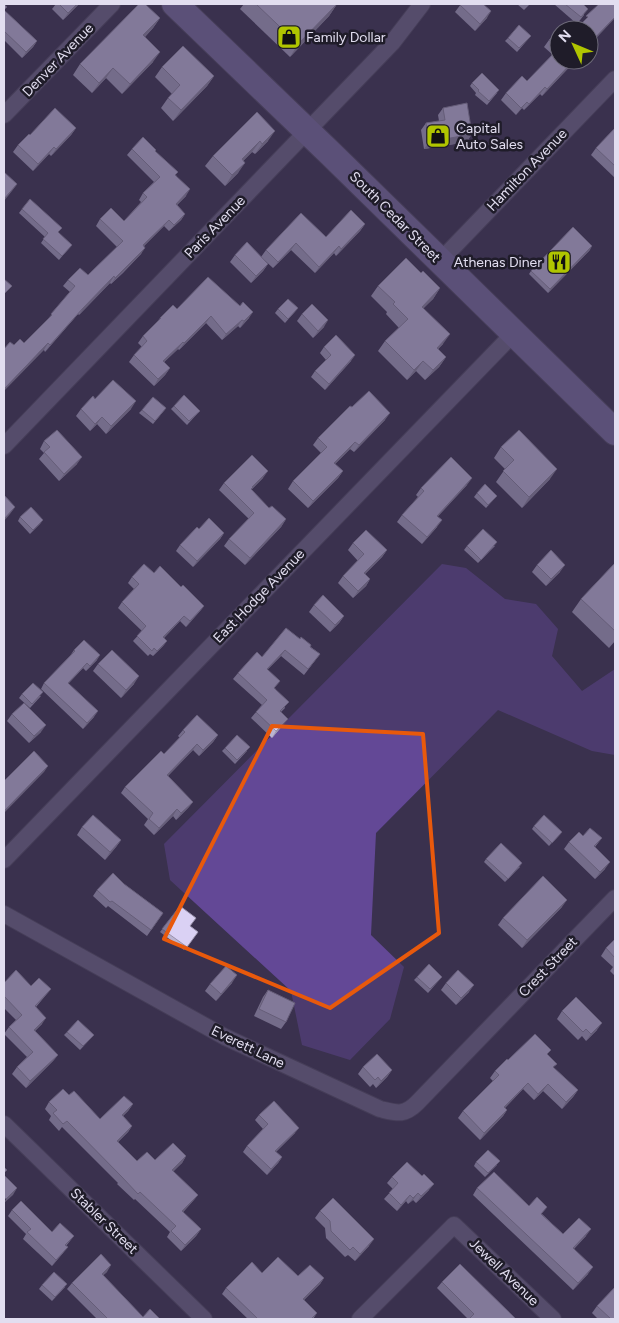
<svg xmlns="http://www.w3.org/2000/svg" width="619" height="1323" font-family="Figtree,sans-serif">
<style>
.green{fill:#634896}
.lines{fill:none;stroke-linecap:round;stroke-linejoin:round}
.minor-casing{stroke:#534c64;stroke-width:18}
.primary-casing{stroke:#534c64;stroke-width:28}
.minor{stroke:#766e8e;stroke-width:16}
.primary{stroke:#8475aa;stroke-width:26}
.wall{fill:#bbb4d2}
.shaded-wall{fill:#9992ab}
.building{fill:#dad1f4;stroke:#9992ab}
.marked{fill:none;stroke:#e8590c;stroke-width:4;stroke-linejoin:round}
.labels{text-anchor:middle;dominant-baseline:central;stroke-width:5;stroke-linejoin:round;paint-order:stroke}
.poi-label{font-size:14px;fill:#e2def0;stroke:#1f1c29;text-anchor:start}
.street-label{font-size:14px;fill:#e2def0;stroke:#1f1c29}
</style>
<rect width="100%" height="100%" fill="#3a314e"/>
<!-- green -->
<polygon class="green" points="442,564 466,568 505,599 536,604 558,629 552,656 582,691 615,669 615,755 592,751 498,710 376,833 371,935 404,967 390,1019 350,1060 302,1045 291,991 170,880 164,844"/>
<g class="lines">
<!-- minor casing -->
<g class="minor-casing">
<g id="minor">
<polyline points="4,115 112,4"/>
<polyline points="440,261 615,79"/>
<polyline points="4,446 392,43 422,4"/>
<polyline points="4,860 514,333"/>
<path d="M4 914 225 1037 380 1109C397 1113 404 1116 417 1103L615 898"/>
<polyline points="4,1124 204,1319"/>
<polyline points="360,1319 454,1225 553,1319"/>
</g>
</g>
<!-- primary casing -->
<g class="primary-casing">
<polyline id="primary" points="175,4 331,154 615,432"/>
</g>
<!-- minor -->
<use href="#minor" class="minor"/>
<!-- primary -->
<use href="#primary" class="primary"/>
</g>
<!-- wall -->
<g class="wall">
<polygon points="4,4 5,11 37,41 33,47 22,58 4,40"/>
<polygon points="56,4 79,4 63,20 52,9"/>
<polygon points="244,4 337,4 329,16 290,57 240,9"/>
<polygon points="461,4 487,18 475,31 455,12"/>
<polygon points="517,4 530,4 524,10"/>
<polygon points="554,4 583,4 584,15 577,24"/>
<polygon points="160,18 153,28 145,37 153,62 122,94 106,78 92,93 73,75 80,64"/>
<polygon points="531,36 517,52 505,41 508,38"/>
<polygon points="549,40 576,60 542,96 540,94 524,110 522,108 516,115 501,100 506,93 527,81 553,55 544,47"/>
<polygon points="162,67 214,76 207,86 173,121 161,108 168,98 172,94 155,77"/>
<polygon points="472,83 497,93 487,105 475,95 476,93 470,86"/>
<polygon points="443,108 467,142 424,149 421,130 426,123 439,121 438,115"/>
<polygon points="257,112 268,141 255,154 252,152 243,161 238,173 225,186 205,166 213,156"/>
<polygon points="76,128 71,135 51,156 49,154 33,171 13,152 18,145 30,135"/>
<polygon points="615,128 615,178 591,155 596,148"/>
<polygon points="132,149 155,151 176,175 186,196 177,205 185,214 181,220 169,231 164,226 144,246 141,254 123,273 111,284 110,283 79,315 78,314 45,352 44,350 14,345 24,343 47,320 70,292 63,286 68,280 88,275 117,247 96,226 100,219 124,221 141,202 139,200 143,193 154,182 127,155"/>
<polygon points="22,209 58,232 69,248 59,260 41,243 45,237 19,213"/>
<polygon points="365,224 360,231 336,256 334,253 315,273 291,250 273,268 261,257 268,264 263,271 251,283 230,262 235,255 261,257 266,250 326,237"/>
<polygon points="590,250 548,293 529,274 531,271"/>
<polygon points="421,273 440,288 433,299 423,308 443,344 438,349 446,357 439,367 425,380 416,371 407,380 378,351 385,341 399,328 386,314 387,312 371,296 378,286"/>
<polygon points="298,308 285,323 275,313 278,309"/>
<polygon points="177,309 249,318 240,328 238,326 222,340 206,323 179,350 178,349 164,362 170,368 165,375 154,386 129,362 134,355 142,347 138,343 143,336 157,322 160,318"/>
<polygon points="302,314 324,327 313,338 297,321"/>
<polygon points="324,347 351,361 325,390 311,377 315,371 326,360 320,353"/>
<polygon points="95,399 131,409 106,434 97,424 90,431 76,416 81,409"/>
<polygon points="174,406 197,414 187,425 171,409"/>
<polygon points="352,407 385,420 354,452 350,449 335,464 343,471 338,478 308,508 288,489 293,481 321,453 313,445 318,438"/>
<polygon points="166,408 153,424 139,413 142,410"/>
<polygon points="44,441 77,464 59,481 39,459 44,453 40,449"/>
<polygon points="501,447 550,479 522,508 496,482 505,469 494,458"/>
<polygon points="263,478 251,490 269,508 286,519 281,527 245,565 224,546 229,539 249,519 219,490 224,483"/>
<polygon points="467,485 438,516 437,527 422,544 397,522 402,515 418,497 416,495 421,488"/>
<polygon points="477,493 497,496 486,508 474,497"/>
<polygon points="20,517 43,520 40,524 30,534 18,521"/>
<polygon points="199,529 224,533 220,539 193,567 176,551 180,545"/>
<polygon points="353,543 387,550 382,557 365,574 370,579 366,586 353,598 338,583 343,576 358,561 348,550"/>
<polygon points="467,546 495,546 478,563 464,550"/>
<polygon points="615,563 615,641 609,648 572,612 581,599"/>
<polygon points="537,565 560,572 546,586 532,572"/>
<polygon points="154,573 181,587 204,606 200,611 186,627 180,621 164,638 167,641 163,646 153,656 150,654 148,656 133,641 142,631 118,608 122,602 134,589 128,583 132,577"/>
<polygon points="314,605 344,616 339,623 330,632 309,612"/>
<polygon points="300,639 320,654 304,675 281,656 267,670 275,688 285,708 281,712 283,725 272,738 251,718 262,705 233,679 238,673 262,657"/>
<polygon points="74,650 97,660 86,671 83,668 68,684 94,717 83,729 41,689 44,683 70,656"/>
<polygon points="98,664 134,684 121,698 93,671"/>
<polygon points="22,694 41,696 30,708 19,698"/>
<polygon points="12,714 41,732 29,743 7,721"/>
<polygon points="183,730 218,735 213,742 199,756 193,750 168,776 193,802 188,808 176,820 173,816 154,835 144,825 148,819 121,793 125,787 164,754 180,738 178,736"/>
<polygon points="225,748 247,751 235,764 222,751"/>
<polygon points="534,826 562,832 549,846 532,829"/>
<polygon points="82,827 121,840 116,847 105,860 77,835"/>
<polygon points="583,836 602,838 595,847 605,869 595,879 564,849 569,842"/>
<polygon points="486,859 520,867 505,882 484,862"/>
<polygon points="124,884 163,913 147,936 108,906 106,908 93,896 97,890"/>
<polygon points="180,906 190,926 198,932 184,950 160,932"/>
<polygon points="562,907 522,948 498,925 503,918"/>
<polygon points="615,939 615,976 610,971 613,967 601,956 606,948"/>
<polygon points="417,977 442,977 428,993 414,980"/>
<polygon points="4,983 51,989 36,1007 42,1024 35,1031 58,1055 53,1061 26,1088 12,1074 17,1067 27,1057 4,1034 9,1027 16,1020 4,1008"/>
<polygon points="232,983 216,1001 205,991 210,984"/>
<polygon points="446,983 469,992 456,1005 441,990"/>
<polygon points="268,990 286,1022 281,1029 254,1016 263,997"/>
<polygon points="562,1011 597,1030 586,1041 582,1036 578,1040 557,1019"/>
<polygon points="67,1032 94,1035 80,1050 64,1035"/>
<polygon points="548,1055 554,1068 578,1090 573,1097 562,1109 543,1091 534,1100 523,1089 505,1108 507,1110 503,1116 480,1140 458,1118 463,1111 493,1081 490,1078 495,1071 508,1060"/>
<polygon points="363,1067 392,1070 387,1077 376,1088 373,1084 370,1087 358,1074"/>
<polygon points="69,1095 100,1119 133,1104 128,1111 123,1116 132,1126 128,1132 118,1142 137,1161 155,1160 186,1156 182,1163 173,1171 198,1195 193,1201 183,1212 201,1229 196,1236 181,1251 167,1237 170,1232 135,1199 134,1200 117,1184 118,1183 62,1127 59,1131 49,1120 51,1116 45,1109 49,1102"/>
<polygon points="259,1115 295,1133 276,1152 282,1157 278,1163 267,1175 243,1152 247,1146 263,1129 255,1120"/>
<polygon points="476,1162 497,1165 485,1177 474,1166"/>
<polygon points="392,1177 429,1190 416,1203 413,1200 408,1204 406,1201 397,1211 384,1199 393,1189 387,1183"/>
<polygon points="477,1188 529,1206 542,1214 563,1234 586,1236 574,1249 588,1274 573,1290 473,1195"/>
<polygon points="12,1210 52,1232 74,1236 66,1246 63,1253 52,1266 23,1239 26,1234 8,1216"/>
<polygon points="320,1211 369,1246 355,1261 348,1255 345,1257 326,1238 325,1228 315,1218"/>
<polygon points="107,1272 103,1275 143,1317 160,1319 97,1319 67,1289 72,1283"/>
<polygon points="262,1273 324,1278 320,1284 304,1300 317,1313 313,1319 248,1319 222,1294 226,1288"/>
<polygon points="442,1282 516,1319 468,1319 437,1288"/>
<polygon points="42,1285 65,1287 52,1301 39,1289"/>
<polygon points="597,1306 615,1319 598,1319 592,1313"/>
</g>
<!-- shaded-wall -->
<g class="shaded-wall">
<polygon points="77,4 79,4 63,20 68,13"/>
<polygon points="337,4 329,16 290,57 298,44"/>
<polygon points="491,11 487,18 475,31 480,24"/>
<polygon points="615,17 615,18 589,46 589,44"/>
<polygon points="160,18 153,28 136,46 143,35"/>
<polygon points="37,41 33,47 22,58 26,52"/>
<polygon points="160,52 153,62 122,94 130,84"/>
<polygon points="574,60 576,60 542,96 547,89"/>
<polygon points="113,68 106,78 92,93 99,83"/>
<polygon points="214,76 207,86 173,121 181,110"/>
<polygon points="545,87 540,94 524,110 529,104"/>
<polygon points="527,102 522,108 516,115 521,108"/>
<polygon points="76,128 71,135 51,156 56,149"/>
<polygon points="275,131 268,141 255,154 262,144"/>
<polygon points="472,134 467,142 424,149 429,142"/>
<polygon points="260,141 252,152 234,170 242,159"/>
<polygon points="54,147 49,154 33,171 38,164"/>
<polygon points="245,163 238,173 225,186 232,175"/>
<polygon points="17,184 12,191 4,201 4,199"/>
<polygon points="190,189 186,196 171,211 176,204"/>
<polygon points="185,214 181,220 169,231 174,225"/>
<polygon points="169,220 164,226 138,252 143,245"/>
<polygon points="365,224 360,231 336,256 341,249"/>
<polygon points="296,243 291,250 273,268 278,262"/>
<polygon points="339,246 334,253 315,273 319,267"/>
<polygon points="592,246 590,250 548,293 550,289"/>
<polygon points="145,248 141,254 111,284 115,278"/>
<polygon points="268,264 263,271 251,283 256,276"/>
<polygon points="114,276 110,283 79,315 83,308"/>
<polygon points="440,288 433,299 415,317 422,307"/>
<polygon points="83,308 78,314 45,352 50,345"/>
<polygon points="253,312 249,318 240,328 244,321"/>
<polygon points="211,316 206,323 179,350 184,343"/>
<polygon points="242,320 238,326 222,340 226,334"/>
<polygon points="328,320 324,327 313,338 318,331"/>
<polygon points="450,334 443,344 430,358 437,348"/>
<polygon points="183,342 178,349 158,368 163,361"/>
<polygon points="48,343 44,350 4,391 4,389"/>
<polygon points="355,355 351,361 325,390 329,384"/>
<polygon points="446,357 439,367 425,380 433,370"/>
<polygon points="423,361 416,371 407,380 414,370"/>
<polygon points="170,368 165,375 154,386 158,379"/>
<polygon points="136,401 131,409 106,434 111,426"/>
<polygon points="390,413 385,420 354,452 359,445"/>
<polygon points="102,417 97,424 90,431 95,424"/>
<polygon points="355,442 350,449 329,470 334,463"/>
<polygon points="82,457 77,464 59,481 64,474"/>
<polygon points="557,469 550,479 522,508 529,497"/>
<polygon points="268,471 263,478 251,490 252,487"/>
<polygon points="343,471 338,478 308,508 313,501"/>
<polygon points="472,478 467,485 432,523 437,516"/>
<polygon points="15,507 10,514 4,521 4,519"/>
<polygon points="286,519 281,527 245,565 250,558"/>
<polygon points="442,520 437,527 422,544 427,537"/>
<polygon points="224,533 220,539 193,567 197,561"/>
<polygon points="387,550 382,557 359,580 364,573"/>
<polygon points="565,565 560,572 546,586 551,579"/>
<polygon points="370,579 366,586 353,598 358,591"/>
<polygon points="204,606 200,611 186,627 190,621"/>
<polygon points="184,616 180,621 159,643 163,637"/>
<polygon points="344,616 339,623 330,632 335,625"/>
<polygon points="167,641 163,646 153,656 157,651"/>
<polygon points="285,650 281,656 262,675 267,669"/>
<polygon points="100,655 97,660 86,671 90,666"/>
<polygon points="87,663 83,668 64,688 68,683"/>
<polygon points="139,676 134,684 121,698 126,690"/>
<polygon points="98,711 94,717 83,729 87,723"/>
<polygon points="288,719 283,725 272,738 276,731"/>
<polygon points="46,725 41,732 29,743 34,736"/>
<polygon points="218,735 213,742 199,756 203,750"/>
<polygon points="197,744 193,750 162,782 167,775"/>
<polygon points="48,766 44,772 4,813 4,811"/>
<polygon points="193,802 188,808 176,820 181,813"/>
<polygon points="177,809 173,816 154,835 159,828"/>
<polygon points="121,840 116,847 105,860 110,852"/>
<polygon points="610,862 605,869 595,879 600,872"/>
<polygon points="567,900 562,907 522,948 527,940"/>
<polygon points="237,975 232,983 216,1001 221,994"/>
<polygon points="474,985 469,992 456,1005 461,998"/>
<polygon points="46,1018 42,1024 29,1036 34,1030"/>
<polygon points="602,1023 597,1030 586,1041 591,1034"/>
<polygon points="58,1055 53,1061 26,1088 30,1081"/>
<polygon points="392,1070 387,1077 376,1088 381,1081"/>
<polygon points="528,1083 523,1089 500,1113 504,1107"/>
<polygon points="548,1084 543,1091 534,1100 538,1094"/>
<polygon points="578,1090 573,1097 562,1109 566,1102"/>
<polygon points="133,1104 128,1111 117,1121 122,1115"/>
<polygon points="507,1110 503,1116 480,1140 484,1133"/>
<polygon points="132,1126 128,1132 112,1148 117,1141"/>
<polygon points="299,1128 295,1133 271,1156 275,1151"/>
<polygon points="186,1156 182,1163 168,1177 172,1170"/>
<polygon points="282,1157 278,1163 267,1175 271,1169"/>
<polygon points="434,1184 429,1190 416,1203 421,1196"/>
<polygon points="17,1188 13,1195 4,1203 6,1199"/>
<polygon points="418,1193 413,1200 408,1204 413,1198"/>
<polygon points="198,1195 193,1201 178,1218 182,1211"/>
<polygon points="410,1195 406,1201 397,1211 401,1205"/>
<polygon points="201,1229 196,1236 181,1251 185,1245"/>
<polygon points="591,1229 586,1236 568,1254 573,1248"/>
<polygon points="374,1239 369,1246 355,1261 360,1254"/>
<polygon points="68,1247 63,1253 52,1266 56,1260"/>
<polygon points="111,1265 107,1272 97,1281 102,1274"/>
<polygon points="593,1267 588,1274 573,1290 578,1283"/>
<polygon points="324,1278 320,1284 299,1305 303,1299"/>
</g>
<!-- building -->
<g class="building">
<polygon points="4,4 7,7 4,10 37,41 26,52 4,31"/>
<polygon points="59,4 77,4 68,13"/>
<polygon points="139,4 145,4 160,18 143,35 160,52 130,84 113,68 99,83 80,64"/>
<polygon points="256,4 337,4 298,44"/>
<polygon points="461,4 483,4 491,11 480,24 460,5"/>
<polygon points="565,4 583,4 588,9 581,17"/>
<polygon points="599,4 615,4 615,17 589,44 589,30 575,30 588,17 586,16"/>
<polygon points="519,25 531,36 519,48 508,38"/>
<polygon points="562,27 565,30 559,30 559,60 574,60 547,89 545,87 529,104 527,102 521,108 506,93 522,76 527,81 558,49 549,40"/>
<polygon points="183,46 214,76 181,110 168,98 180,85 162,67"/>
<polygon points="482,73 499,90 489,101 478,91 479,90 472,83"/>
<polygon points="467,103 472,134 429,142 426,123 445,120 443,108"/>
<polygon points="55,108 76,128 56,149 54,147 38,164 18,145 29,134 30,135"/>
<polygon points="257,112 275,131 262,144 260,141 242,159 245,163 232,175 213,156"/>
<polygon points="615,128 615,166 596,148"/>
<polygon points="143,137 156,150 155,151 178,172 175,175 190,189 176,204 185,214 174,225 169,220 143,245 145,248 115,278 114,276 83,308 50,345 48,343 4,389 4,349 10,342 14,345 20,339 24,343 52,315 51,314 75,286 68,280 80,268 88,275 123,241 100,219 111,208 124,221 147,197 143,193 160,177 132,149"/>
<polygon points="4,172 17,184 4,199"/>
<polygon points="30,199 62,228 58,232 72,245 62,256 43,239 48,233 22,209"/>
<polygon points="351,210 365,224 341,249 339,246 319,267 296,243 278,262 266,250 301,213 326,237"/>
<polygon points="573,227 592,246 550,289 531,271"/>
<polygon points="247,242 268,264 256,276 235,255"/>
<polygon points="406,258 421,273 423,271 440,288 422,307 450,334 437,348 446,357 433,370 423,361 414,370 385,341 408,319 393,304 395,302 378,286"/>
<polygon points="208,277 240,306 243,302 253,312 244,321 242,320 226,334 211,316 184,343 183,342 163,361 170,368 158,379 134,355 147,341 143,336 161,318 160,318 173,305 177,309"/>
<polygon points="4,279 12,286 4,294"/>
<polygon points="288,299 298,308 288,319 278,309"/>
<polygon points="312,304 328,320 318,331 302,314"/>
<polygon points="336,335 355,355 329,384 315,371 331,355 324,347"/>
<polygon points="113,380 136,401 111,426 102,417 95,424 81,409 93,396 95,399"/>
<polygon points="369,391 390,413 359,445 355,442 334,463 343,471 313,501 293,481 327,447 318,438 350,406 352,407"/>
<polygon points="184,395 200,411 189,421 174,406"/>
<polygon points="153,397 166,408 155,421 142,410"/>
<polygon points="57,430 82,457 64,474 44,452 50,447 44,441"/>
<polygon points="519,430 557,469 529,497 503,471 514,460 501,447"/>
<polygon points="252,455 268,471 252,487 253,487 251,489 269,508 272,506 286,519 250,558 229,539 254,513 224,483"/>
<polygon points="451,457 472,478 437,516 442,520 427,537 402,515 424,491 421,488"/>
<polygon points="485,484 497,496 488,505 477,493"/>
<polygon points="4,495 15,507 4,519"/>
<polygon points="31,507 43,520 33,530 20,517"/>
<polygon points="209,518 224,533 197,561 180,545 197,527 199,529"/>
<polygon points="483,529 497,542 481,560 467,546"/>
<polygon points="366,530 387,550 364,573 370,579 358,591 343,576 364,554 353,543"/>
<polygon points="551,550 565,565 551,579 537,565"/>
<polygon points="615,563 615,631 581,599"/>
<polygon points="144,564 154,573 160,566 181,587 183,585 204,606 190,621 184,616 163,637 167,641 157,651 154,648 152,651 137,636 146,626 122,602 139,584 132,577"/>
<polygon points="323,595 344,616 335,625 314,605"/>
<polygon points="286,628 300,639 301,637 311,645 310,647 320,654 308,669 285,650 267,669 280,681 274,688 289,702 280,711 288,719 276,731 256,712 267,700 238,673 257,652 262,657"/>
<polygon points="84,640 100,655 90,666 87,663 68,683 98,711 87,723 44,683 75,651 74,650"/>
<polygon points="112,650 139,676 126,690 98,664"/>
<polygon points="33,683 43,692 32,704 22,694"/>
<polygon points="24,703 46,725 34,736 12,714"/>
<polygon points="197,715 218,735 203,750 197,744 167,775 193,802 181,813 177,809 159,828 149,819 153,813 125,787 161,751 164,754 185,732 183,730"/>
<polygon points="237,735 250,747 237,760 225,748"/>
<polygon points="34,751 48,766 4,811 4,781"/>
<polygon points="93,815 121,840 110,852 82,827"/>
<polygon points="544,815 562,832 552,843 534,826"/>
<polygon points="590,828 602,838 594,846 610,862 600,872 569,842 579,832 583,836"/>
<polygon points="501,843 522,863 508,879 486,859"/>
<polygon points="113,873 124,884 163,913 151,930 112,901 110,902 97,890"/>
<polygon points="543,876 567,900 527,940 503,918"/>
<polygon points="180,906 196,918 190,926 198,932 187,947 162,929"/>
<polygon points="615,939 615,958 606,948"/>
<polygon points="429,964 442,977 430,989 417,977"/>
<polygon points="226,966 237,975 221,994 210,984"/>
<polygon points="16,970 31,986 39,978 51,989 35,1006 46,1018 34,1030 58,1055 30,1081 17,1067 33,1052 9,1027 22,1015 4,996 4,983"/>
<polygon points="458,970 474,985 461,998 446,983"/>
<polygon points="268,990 295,1003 286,1022 259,1009"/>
<polygon points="576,997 602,1023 591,1034 586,1029 583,1032 562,1011"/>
<polygon points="78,1020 94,1035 83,1046 67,1032"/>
<polygon points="535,1034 551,1050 547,1054 557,1064 553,1067 578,1090 566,1102 548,1084 538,1094 528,1083 504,1107 507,1110 484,1133 463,1111 499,1075 495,1071 507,1059 508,1060"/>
<polygon points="377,1054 392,1070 381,1081 378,1077 375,1080 363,1067"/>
<polygon points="63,1089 69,1095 74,1091 100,1119 124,1096 133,1104 122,1115 132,1126 117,1141 137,1161 147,1152 155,1160 173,1143 186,1156 172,1170 198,1195 182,1211 201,1229 185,1245 171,1231 176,1226 140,1192 138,1194 122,1177 67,1121 63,1124 53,1113 57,1110 49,1102"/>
<polygon points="274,1101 299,1128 275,1151 282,1157 271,1169 247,1146 268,1124 259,1115"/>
<polygon points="488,1150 500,1161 488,1173 476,1162"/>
<polygon points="407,1162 422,1176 424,1174 434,1184 421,1196 418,1193 413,1198 410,1195 401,1205 389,1193 398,1183 392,1177"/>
<polygon points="4,1167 7,1170 4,1173"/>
<polygon points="494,1172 529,1206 537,1197 547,1207 541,1214 563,1234 579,1218 591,1229 573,1248 593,1267 578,1283 477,1188"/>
<polygon points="4,1175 17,1188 6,1199 4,1197"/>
<polygon points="333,1198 374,1239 360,1254 353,1247 350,1250 331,1231 330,1221 320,1211"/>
<polygon points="21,1201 52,1232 60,1223 74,1236 65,1245 68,1247 56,1260 27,1232 31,1229 12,1210"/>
<polygon points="101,1254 111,1265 102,1274 143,1317 150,1309 160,1319 108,1319 72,1283"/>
<polygon points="278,1257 298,1276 310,1265 324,1278 303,1299 317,1313 311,1319 258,1319 226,1288 252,1262 262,1273"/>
<polygon points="460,1264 516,1319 469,1319 474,1314 442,1282"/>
<polygon points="54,1272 67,1284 55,1297 42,1285"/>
<polygon points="615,1287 615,1318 614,1319 611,1319 597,1306"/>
</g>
<!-- marked area -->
<path d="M0 0H619V1323H0ZM272 726 423 734 439 933 330 1008 164 939Z" fill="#3a314e" fill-opacity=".55" fill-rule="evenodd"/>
<path class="marked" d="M272 726 423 734 439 933 330 1008 164 939Z"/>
<!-- icons -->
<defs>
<g id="shop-square" transform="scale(1.25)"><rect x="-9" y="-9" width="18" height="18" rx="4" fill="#b0c500" stroke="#1f1c29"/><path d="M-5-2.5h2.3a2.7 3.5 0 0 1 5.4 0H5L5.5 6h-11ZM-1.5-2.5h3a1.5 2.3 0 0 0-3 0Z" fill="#111"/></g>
<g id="restaurant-square" transform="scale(1.25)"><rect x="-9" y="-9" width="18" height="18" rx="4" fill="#b0c500" stroke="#1f1c29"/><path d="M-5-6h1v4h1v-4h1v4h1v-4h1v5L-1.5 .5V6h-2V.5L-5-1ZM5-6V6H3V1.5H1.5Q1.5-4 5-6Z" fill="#111"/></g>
</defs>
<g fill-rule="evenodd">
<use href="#shop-square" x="289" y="37"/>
<use href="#shop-square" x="438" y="136"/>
<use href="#restaurant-square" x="559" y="262"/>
</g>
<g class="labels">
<!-- poi labels -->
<g class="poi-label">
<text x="306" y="37">Family Dollar</text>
<text x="456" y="128">Capital<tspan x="456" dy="16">Auto Sales</tspan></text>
<text x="542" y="262" text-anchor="end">Athenas Diner</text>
</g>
<!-- street labels -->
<g class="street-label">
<text transform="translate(58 60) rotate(-46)">Denver Avenue</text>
<text transform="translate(527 170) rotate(-46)">Hamilton Avenue</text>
<text transform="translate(395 217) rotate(45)">South Cedar Street</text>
<text transform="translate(215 227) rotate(-46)">Paris Avenue</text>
<text transform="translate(259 596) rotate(-46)">East Hodge Avenue</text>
<text transform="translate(548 967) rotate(-46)">Crest Street</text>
<text transform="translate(248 1047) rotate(26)">Everett Lane</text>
<text transform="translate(104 1221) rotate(44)">Stabler Street</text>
<text transform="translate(504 1272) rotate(44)">Jewell Avenue</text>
</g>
</g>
<!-- border -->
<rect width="619" height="1323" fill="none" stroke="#e2def0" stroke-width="10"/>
<!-- north arrow -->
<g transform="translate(574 45) rotate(314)"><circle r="24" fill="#1f1c29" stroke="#6d6a79"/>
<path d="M0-4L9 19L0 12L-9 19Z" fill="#b0c500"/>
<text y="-8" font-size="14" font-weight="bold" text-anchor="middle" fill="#e2def0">N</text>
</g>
</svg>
